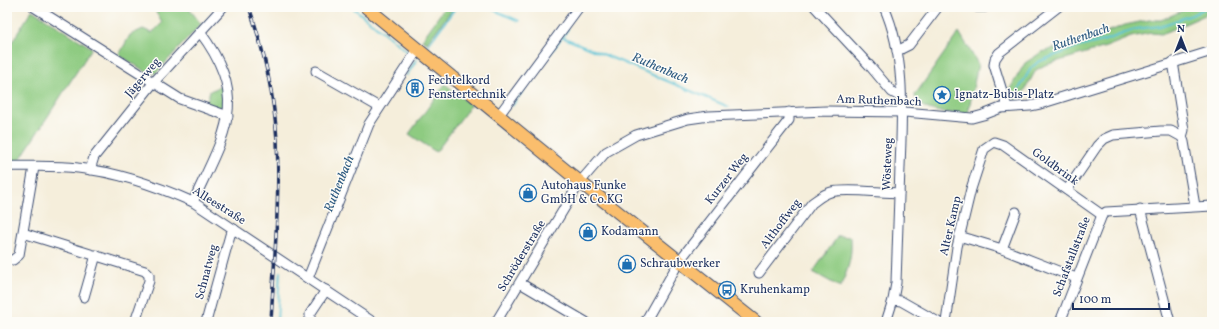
<svg xmlns="http://www.w3.org/2000/svg" width="1219" height="329" font-family="Vollkorn,serif">
<style>
.green{fill:#8ecb81;stroke:#547d70}
.lines{fill:none;stroke-linecap:round;stroke-linejoin:round}
.stream{stroke:#59c2d5;stroke-width:2}
.minor-casing{stroke:#3c4c71;stroke-width:11}
.major-casing{stroke:#3c4c71;stroke-width:14}
.minor{stroke:#fff;stroke-width:9}
.major{stroke:#fabe6d;stroke-width:12}
.rail-casing{stroke:#1b2f5e;stroke-width:3.5}
.rail{stroke:#fdfcf7;stroke-width:2;stroke-dasharray:6;stroke-linecap:butt}
.labels{text-anchor:middle;dominant-baseline:central;stroke-width:3;stroke-linejoin:round;paint-order:stroke}
.street-label{font-size:12px;fill:#1b2f5e;stroke:#fdfcf7}
.poi-label{font-size:12px;fill:#1b2f5e;stroke:#fdfcf7;text-anchor:start}
.water-label{font-size:13px;font-style:italic;fill:#2e5b82;stroke:#fdfcf7}
</style>
<rect width="100%" height="100%" fill="#fdfcf7"/>
<filter id="ink" filterUnits="userSpaceOnUse"><feTurbulence type="fractalNoise" baseFrequency=".025" numOctaves="2"/><feDisplacementMap in="SourceGraphic" scale="8" xChannelSelector="R" yChannelSelector="G"/><feConvolveMatrix kernelMatrix="1 2 1 2 8 2 1 2 1" color-interpolation-filters="sRGB"/></filter>
<filter id="wash" filterUnits="userSpaceOnUse"><feTurbulence type="fractalNoise" baseFrequency=".012" numOctaves="4" result="noise"/><feDisplacementMap in="SourceGraphic" scale="16" xChannelSelector="R" yChannelSelector="G"/><feGaussianBlur stdDeviation="0.9" result="paint"/><feColorMatrix in="noise" values="0 0 0 0 0 0 0 0 0 0 0 0 0 0 0 0 0 1.4 0 .05"/><feComposite in="paint" operator="in"/></filter>
<g filter="url(#wash)">
<rect width="100%" height="100%" fill="#f5eedb"/>
<!-- green -->
<g class="green">
<polygon points="153,7 188,7 201,24 156,73 148,73 119,55 130,35 143,29 152,33 162,23"/>
<polygon points="445,7 454,7 427,43 422,40"/>
<polygon points="1186,7 1212,7 1212,12 1162,34 1151,33 1131,37 1106,47 1045,65 1036,70 1020,99 1016,100 1009,97 1008,92 1025,63 1042,52 1102,34 1125,25 1149,20 1161,20 1184,10"/>
<polygon points="32,10 92,48 19,161 7,161 7,50"/>
<path d="M959 32 978 64 968 114C954 113 917 114 915 95Z"/>
<polygon points="445,84 471,105 436,152 409,134"/>
<polygon points="224,85 226,106 224,109 206,104 210,91"/>
<path d="M838 236 851 237C852 258 849 268 840 287L813 272Z"/>
</g>
<g class="lines">
<!-- stream -->
<g class="stream">
<polyline points="352,7 409,53"/>
<polyline points="487,7 519,21"/>
<polyline points="562,37 729,107"/>
<polyline points="428,45 456,7"/>
<polyline points="407,75 417,59"/>
<polyline points="1019,89 1031,68 1038,62 1074,48 1103,41 1136,29 1160,26 1192,15 1207,7"/>
<polyline points="512,106 568,29"/>
<polyline points="277,322 280,272"/>
</g>
</g>
</g>
<g filter="url(#ink)">
<g class="lines">
<!-- minor casing -->
<g class="minor-casing">
<g id="minor">
<polyline points="34,7 180,99 228,116"/>
<polyline points="815,7 870,66 892,92 901,97"/>
<path d="M884 7C906 56 902 114 900 167 899 205 897 244 896 283L893 300 886 322"/>
<polyline points="977,7 985,7"/>
<polyline points="897,51 909,45 938,7"/>
<polyline points="1173,62 1184,130 1182,137"/>
<polyline points="316,71 379,107"/>
<polyline points="1007,107 994,65 995,59 999,53 1058,7"/>
<polyline points="499,115 579,7"/>
<path d="M7 166C30 167 55 165 78 168 117 172 157 186 193 202L373 322"/>
<polyline points="90,170 94,157 154,82 223,7"/>
<polyline points="1067,190 1097,146 1104,139 1113,135 1161,131 1171,131 1182,137 1184,142 1195,206"/>
<path d="M193 202C224 134 251 100 200 32"/>
<polyline points="1140,209 1170,322"/>
<polyline points="23,233 145,271 149,275 149,281 135,322"/>
<polyline points="959,236 1002,249 1076,278"/>
<polyline points="1002,249 1016,212"/>
<polyline points="7,260 13,260 19,255 34,167"/>
<path d="M759 273 812 203C818 199 823 194 831 192 847 188 881 193 899 193"/>
<polyline points="308,278 369,124 418,49"/>
<polyline points="520,283 586,322"/>
<polyline points="84,297 96,255"/>
<polyline points="893,300 901,301 938,322"/>
<polyline points="206,322 230,235 234,229"/>
<polyline points="310,322 310,314 326,290"/>
<polyline points="496,322 580,182 606,152 636,135 688,119 709,116 826,111 905,112 972,118 983,115 1001,108 1030,106 1040,104 1212,51"/>
<polyline points="645,322 680,260 789,120 789,112"/>
<polyline points="946,322 957,247 971,189 984,149 994,142 1003,145 1102,215"/>
<polyline points="1060,322 1102,215 1106,212 1212,206"/>
</g>
</g>
<!-- major casing -->
<g class="major-casing">
<polyline id="major" points="366,7 580,182 756,322"/>
</g>
<!-- minor -->
<use href="#minor" class="minor"/>
<!-- major -->
<use href="#major" class="major"/>
<!-- rail casing -->
<g class="rail-casing">
<path id="rail" d="M249 7C264 50 274 95 277 140 280 200 274 262 271 322"/>
</g>
<!-- rail -->
<use href="#rail" class="rail"/>
</g>
</g>
<!-- icons -->
<defs>
<g id="building-ring" transform="scale(0.9)"><circle r="9.5" fill="#fdfcf7" stroke="#1f6fb2" stroke-width="1.5"/><path d="M-4-6H4V6H1V3H-1V6H-4ZM-2.5-4.3h1.7v1.8h-1.7ZM.8-4.3h1.7v1.8H.8ZM-2.5-1h1.7V.8h-1.7ZM.8-1h1.7V.8H.8Z" fill="#1f6fb2"/></g>
<g id="sight-ring" transform="scale(0.9)"><circle r="9.5" fill="#fdfcf7" stroke="#1f6fb2" stroke-width="1.5"/><path d="M0-6L1.8-2.2L6-1.7L2.9 1.2L3.7 5.4L0 3.3L-3.7 5.4L-2.9 1.2L-6-1.7L-1.8-2.2Z" fill="#1f6fb2"/></g>
<g id="shop-ring" transform="scale(0.9)"><circle r="9.5" fill="#fdfcf7" stroke="#1f6fb2" stroke-width="1.5"/><path d="M-5-2.5h2.3a2.7 3.5 0 0 1 5.4 0H5L5.5 6h-11ZM-1.5-2.5h3a1.5 2.3 0 0 0-3 0Z" fill="#1f6fb2"/></g>
<g id="bus-ring" transform="scale(0.9)"><circle r="9.5" fill="#fdfcf7" stroke="#1f6fb2" stroke-width="1.5"/><path d="M-5-6H5V4H4V6H2V4H-2V6H-4V4H-5ZM-3.5-4V0h7V-4ZM-3.5 1.2v1.5H-2V1.2ZM2 1.2v1.5H3.5V1.2Z" fill="#1f6fb2"/></g>
</defs>
<g fill-rule="evenodd">
<use href="#building-ring" x="415" y="88"/>
<use href="#sight-ring" x="942" y="95"/>
<use href="#shop-ring" x="528" y="193"/>
<use href="#shop-ring" x="588" y="232"/>
<use href="#shop-ring" x="627" y="264"/>
<use href="#bus-ring" x="727" y="290"/>
</g>
<g class="labels">
<!-- street labels -->
<g class="street-label">
<text transform="translate(143 78) rotate(-50)">Jägerweg</text>
<text transform="translate(879 101) rotate(2)">Am Ruthenbach</text>
<text transform="translate(888 164) rotate(-88)">Wösteweg</text>
<text transform="translate(1055 167) rotate(36)">Goldbrink</text>
<text transform="translate(727 179) rotate(-52)">Kurzer Weg</text>
<text transform="translate(219 206) rotate(32)">Alleestraße</text>
<text transform="translate(781 224) rotate(-53)">Althoffweg</text>
<text transform="translate(951 226) rotate(-77)">Alter Kamp</text>
<text transform="translate(522 256) rotate(-59)">Schröderstraße</text>
<text transform="translate(1072 257) rotate(-69)">Schafstallstraße</text>
<text transform="translate(207 272) rotate(-75)">Schnatweg</text>
</g>
<!-- poi labels -->
<g class="poi-label">
<text x="428" y="81">Fechtelkord<tspan x="428" dy="14">Fenstertechnik</tspan></text>
<text x="955" y="95">Ignatz-Bubis-Platz</text>
<text x="541" y="186">Autohaus Funke<tspan x="541" dy="14">GmbH &amp; Co.KG</tspan></text>
<text x="601" y="232">Kodamann</text>
<text x="640" y="264">Schraubwerker</text>
<text x="740" y="290">Kruhenkamp</text>
</g>
<!-- water labels -->
<g class="water-label">
<text transform="translate(1081 38) rotate(-19)">Ruthenbach</text>
<text transform="translate(660 69) rotate(23)">Ruthenbach</text>
<text transform="translate(340 184) rotate(-68)">Ruthenbach</text>
</g>
</g>
<!-- margin -->
<rect width="1219" height="329" fill="none" stroke="#fdfcf7" stroke-width="24"/>
<!-- north arrow -->
<g transform="translate(1181 38)" stroke="#fdfcf7" stroke-width="3" paint-order="stroke">
<path d="M0-3L7 15L0 10L-7 15Z" fill="#1b2f5e"/>
<text y="-6" font-size="11" font-weight="bold" text-anchor="middle" fill="#1b2f5e">N</text>
</g>
<!-- scale -->
<path d="M1073 303v6h96v-6" fill="none" stroke="#1b2f5e" stroke-width="2"/>
<text x="1079" y="303" font-size="12" fill="#1b2f5e" stroke="#fdfcf7" stroke-width="3" paint-order="stroke">100 m</text>
</svg>
